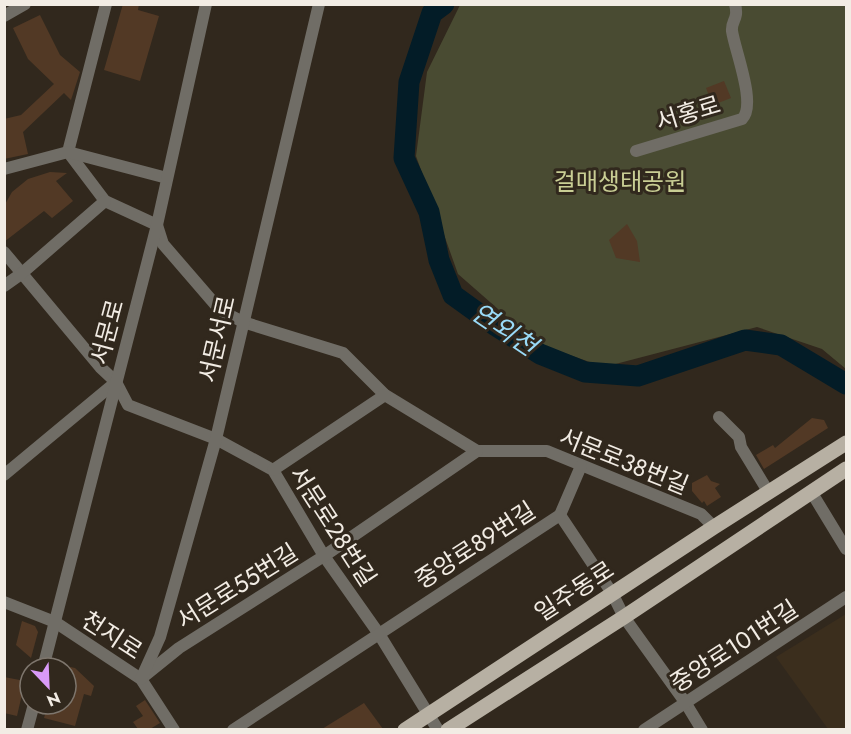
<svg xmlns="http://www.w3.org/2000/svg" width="851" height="734" font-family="Jost,'Noto Sans KR',sans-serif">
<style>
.built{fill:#3b2e1d}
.green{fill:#494b32}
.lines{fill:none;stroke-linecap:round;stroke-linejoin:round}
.river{stroke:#031c27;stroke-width:21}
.building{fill:#523925}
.minor{stroke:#706d66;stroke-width:12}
.major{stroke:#b7b0a3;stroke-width:15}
.labels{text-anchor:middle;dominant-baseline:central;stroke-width:6;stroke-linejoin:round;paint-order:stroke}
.street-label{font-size:24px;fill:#f2ece4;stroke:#31281d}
.park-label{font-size:24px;fill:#c9ce94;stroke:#31281d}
.water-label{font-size:26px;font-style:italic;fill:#99daf7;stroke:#31281d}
</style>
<rect width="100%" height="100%" fill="#31281d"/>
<!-- built -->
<polygon class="built" points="846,614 846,729 828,729 776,657"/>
<!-- green -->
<polygon class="green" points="460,5 846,5 846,369 822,349 757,327 604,367 538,344 458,274 416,156 427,72"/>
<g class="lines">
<!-- river -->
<polyline class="river" points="444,4 432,13 409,82 404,158 429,212 439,260 453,295 496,326 540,354 585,372 638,376 745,340 781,345 846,384"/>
</g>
<!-- building -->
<g class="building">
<polygon points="123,4 139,4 138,10 159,16 140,81 104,70"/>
<polygon points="40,15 60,55 80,72 71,100 64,93 23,132 28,154 4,159 4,119 21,115 54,84 28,59 13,28"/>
<polygon points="724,81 731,98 713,105 706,88"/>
<polygon points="50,172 67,173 56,181 73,201 52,218 44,211 4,242 4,206 12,192 28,179"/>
<polygon points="627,224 637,241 640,262 616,258 609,240"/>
<polygon points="812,418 824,420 828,428 764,469 756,455 773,445 775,448"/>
<polygon points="707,475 711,481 720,484 715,488 721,497 707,506 704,501 702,503 692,491 692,483"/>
<polygon points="22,621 35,626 38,632 31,658 16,645"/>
<polygon points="66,666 75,668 94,686 91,696 84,694 75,726 44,718 48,704 66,704"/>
<polygon points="4,677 25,681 17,716 4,713"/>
<polygon points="145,700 160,723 150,729 138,729 133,722 143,716 136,706"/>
<polygon points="364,703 383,729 322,729"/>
</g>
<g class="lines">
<!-- minor -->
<g class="minor">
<polyline points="4,16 25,4"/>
<path d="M636 151 742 119C757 105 735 51 732 31 731 20 739 20 735 4"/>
<polyline points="68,152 105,201 157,225 163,244 220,310 243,322 343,353 385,395 477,451 547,451 701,514 714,527"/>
<polyline points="68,152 106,4"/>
<polyline points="4,169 68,152 167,178"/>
<polyline points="4,252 100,367 116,382 128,405 216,439 273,470 324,556 379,634 438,730"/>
<polyline points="4,286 21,274 105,201"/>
<polyline points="719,417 739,437 741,447 769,493"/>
<polyline points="273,470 385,395"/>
<polyline points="4,475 116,382"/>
<polyline points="812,493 846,549"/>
<polyline points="560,515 581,466"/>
<polyline points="4,602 55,622 141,679 174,730"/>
<polyline points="43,668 157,225 206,4"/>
<polyline points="143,677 179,648 324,556 477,451"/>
<polyline points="141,679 160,637 216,439 319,4"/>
<polyline points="27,730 34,704"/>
<polyline points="233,730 560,515 612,593 624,617 685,702 702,730"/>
<polyline points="644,730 846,597"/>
</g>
<!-- major -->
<g class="major">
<polyline points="405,730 714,527 846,443"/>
<polyline points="448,730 624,617 846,469"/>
</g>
</g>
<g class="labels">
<!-- street labels -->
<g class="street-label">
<text transform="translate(688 113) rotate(-17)">서홍로</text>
<text transform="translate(107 332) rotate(-75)">서문로</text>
<text transform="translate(217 339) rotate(-77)">서문서로</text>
<text transform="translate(624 461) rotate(22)">서문로38번길</text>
<text transform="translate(333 526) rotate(57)">서문로28번길</text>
<text transform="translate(475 545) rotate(-33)">중앙로89번길</text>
<text transform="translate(237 586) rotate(-32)">서문로55번길</text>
<text transform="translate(574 591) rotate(-33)">일주동로</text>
<text transform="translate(112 635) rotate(33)">천지로</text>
<text transform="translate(734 646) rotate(-33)">중앙로101번길</text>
</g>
<!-- park labels -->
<g class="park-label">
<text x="620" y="181">걸매생태공원</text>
</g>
<!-- water labels -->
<g class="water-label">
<text transform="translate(504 329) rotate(34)">연외천</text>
</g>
</g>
<!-- border -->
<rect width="851" height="734" fill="none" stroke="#f2ece4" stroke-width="12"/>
<!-- north arrow -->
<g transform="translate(48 686) rotate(157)"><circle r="28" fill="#31281d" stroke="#7e766d" stroke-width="1.5"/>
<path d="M0-4.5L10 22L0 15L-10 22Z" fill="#d99af8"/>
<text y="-9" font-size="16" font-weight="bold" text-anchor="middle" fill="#f2ece4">N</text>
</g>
</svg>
